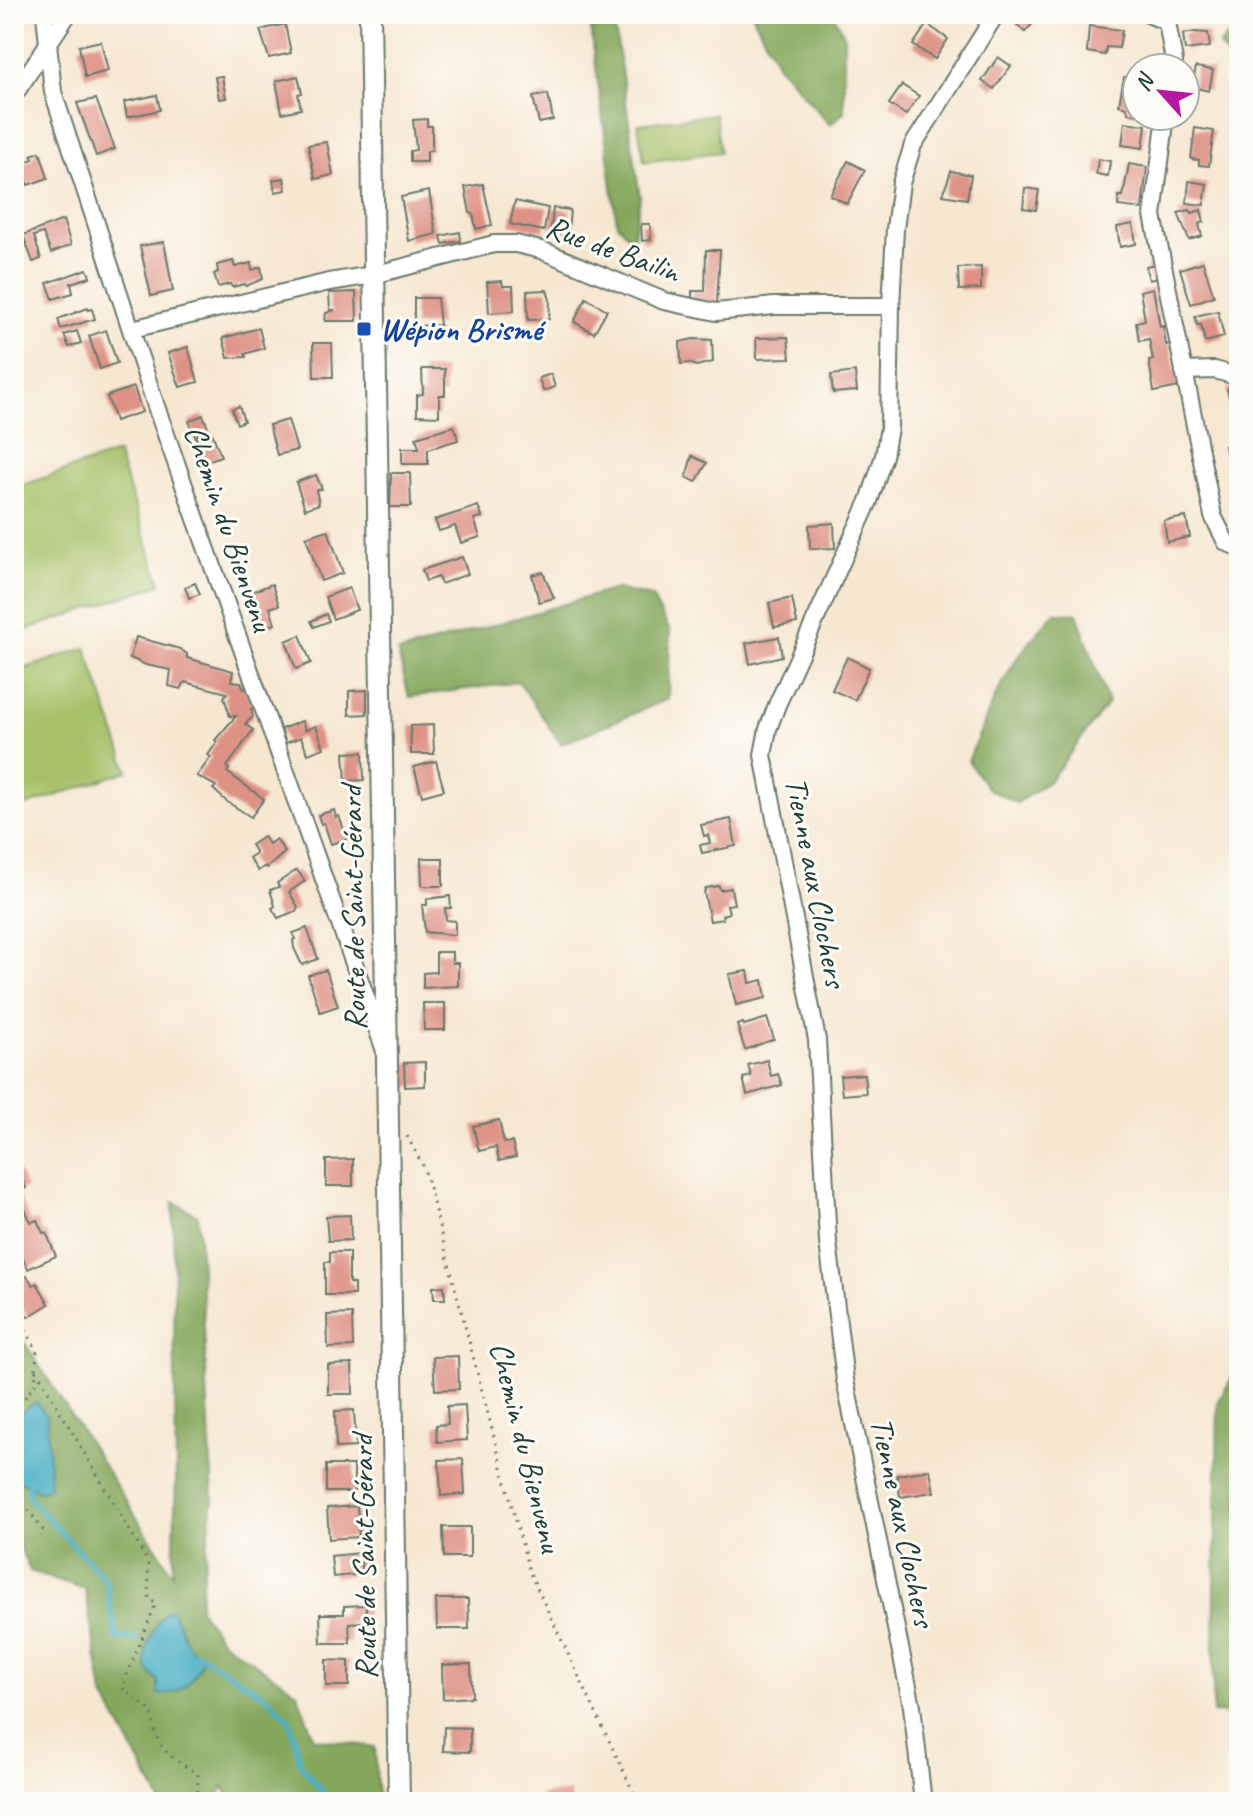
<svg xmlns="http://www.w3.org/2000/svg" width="1253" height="1816" font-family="Caveat,sans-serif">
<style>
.green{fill:#a6c167;stroke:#627f4e;stroke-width:2}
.forest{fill:#84a75c;stroke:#527248;stroke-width:2;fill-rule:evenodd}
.water{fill:#46aec5;stroke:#32767c;stroke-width:2}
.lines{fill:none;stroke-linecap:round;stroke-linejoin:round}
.stream{stroke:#46aec5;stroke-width:5}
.building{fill:#de9286}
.minor-casing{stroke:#6a786b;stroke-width:20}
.major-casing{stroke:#6a786b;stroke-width:24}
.path{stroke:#6a786b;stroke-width:3;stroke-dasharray:2 6;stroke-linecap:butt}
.minor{stroke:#fff;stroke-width:16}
.major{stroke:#fff;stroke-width:20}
.transit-dot{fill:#1a4fb4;stroke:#fdfcf7;stroke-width:3}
.labels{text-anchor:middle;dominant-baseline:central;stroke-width:6;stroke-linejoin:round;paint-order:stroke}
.street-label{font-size:32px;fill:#1f3d34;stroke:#fdfcf7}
.transit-label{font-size:32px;font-weight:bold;fill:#164399;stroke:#fdfcf7;text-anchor:start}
</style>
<rect width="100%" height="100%" fill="#fdfcf7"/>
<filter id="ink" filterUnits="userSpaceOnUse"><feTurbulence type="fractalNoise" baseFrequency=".0125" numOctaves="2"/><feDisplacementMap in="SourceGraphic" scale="16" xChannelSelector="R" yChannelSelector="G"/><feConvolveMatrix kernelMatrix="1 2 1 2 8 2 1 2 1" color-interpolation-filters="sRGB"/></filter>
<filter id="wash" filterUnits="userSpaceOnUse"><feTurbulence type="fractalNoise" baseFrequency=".006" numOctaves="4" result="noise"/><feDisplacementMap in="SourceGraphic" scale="32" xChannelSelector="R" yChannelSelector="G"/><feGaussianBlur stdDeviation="1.8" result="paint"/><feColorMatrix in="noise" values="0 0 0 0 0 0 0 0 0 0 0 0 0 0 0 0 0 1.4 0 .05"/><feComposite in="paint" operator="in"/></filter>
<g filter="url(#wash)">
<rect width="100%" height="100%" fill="#f6e7d1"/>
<!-- green -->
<g class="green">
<polygon points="715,114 720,152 644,162 638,124"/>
<polygon points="117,453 161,584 14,634 14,488"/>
<polygon points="86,648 128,771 14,810 14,672"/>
</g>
<!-- forest -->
<g class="forest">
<polygon points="586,14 613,14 640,197 633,241 617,224 590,22"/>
<polygon points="752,14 833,14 844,34 844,112 830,125 778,65"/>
<polygon points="1239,23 1239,70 1219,46"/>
<polygon points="615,589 652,597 670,631 668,699 561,744 519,682 409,697 398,653"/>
<polygon points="1054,613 1077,613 1108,703 1050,780 1017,803 988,789 968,761 995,697 1017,658"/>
<path d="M173 1202 198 1215 213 1500 199 1608 221 1640 297 1692 314 1738 375 1747 378 1802H336L331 1799 329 1802H232L224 1786 216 1802H161L103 1694 85 1589 30 1571 14 1534V1460L21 1481 14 1431V1340L24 1342 173 1574 176 1479ZM175 1618 188 1647 202 1660C194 1679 181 1697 158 1693V1681L148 1670 146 1653 154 1631Z"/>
<polygon points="1239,1366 1239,1714 1213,1713 1218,1402"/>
</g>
<!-- water -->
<g class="water">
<path d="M38 1403 47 1418 50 1486 41 1492 20 1481C11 1451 10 1434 26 1407Z"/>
<path d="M168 1610 172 1611 188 1646 202 1659C194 1679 181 1697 158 1694V1681C155 1677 151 1675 149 1671 138 1655 156 1621 168 1610Z"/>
</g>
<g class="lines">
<!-- stream -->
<g class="stream">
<polyline points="28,1482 29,1498 106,1580 116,1638 136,1638"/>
<polyline points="195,1652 266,1696 289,1719 302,1767 331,1802"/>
</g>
</g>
<g id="blocks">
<!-- building -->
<g class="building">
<polygon points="1018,14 1027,14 1035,21 1025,32 1012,20"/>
<polygon points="285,24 291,53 269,58 260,30"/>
<polygon points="927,24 948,39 935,59 913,45"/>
<polygon points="1089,26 1122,30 1119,48 1106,47 1105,55 1087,52"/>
<polygon points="1195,32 1208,33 1210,47 1185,50 1183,34"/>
<polygon points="101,41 108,71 85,77 79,46"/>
<polygon points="998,57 1011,66 994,89 982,81"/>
<polygon points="1196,67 1213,70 1209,91 1192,87"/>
<polygon points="222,76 226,98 219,99 215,77"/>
<polygon points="298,76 302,93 298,94 301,109 282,113 276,81"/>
<polygon points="1124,77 1137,78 1137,114 1128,113 1127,107 1119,105"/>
<polygon points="902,85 919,96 906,115 889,104"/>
<polygon points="548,94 553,120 539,123 533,97"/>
<polygon points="157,95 160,110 127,117 124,102"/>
<polygon points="96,99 115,149 96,156 77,103"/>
<polygon points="427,119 427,126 432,126 432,150 427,151 427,162 410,162 410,151 416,150 413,120"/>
<polygon points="1125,122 1146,125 1143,148 1122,145"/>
<polygon points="1195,128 1214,131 1209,166 1199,165 1199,160 1191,159"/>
<polygon points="327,142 333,175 315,179 308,145"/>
<polygon points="40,152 48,178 28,185 27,181 23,182 17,165 33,159 31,155"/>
<polygon points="1098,159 1110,161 1108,176 1096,174"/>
<polygon points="848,161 865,170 847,204 830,195"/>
<polygon points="1129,164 1147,167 1142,209 1118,206 1119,196 1123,196"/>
<polygon points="951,171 971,175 967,199 943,195"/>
<polygon points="284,178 286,190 275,192 273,180"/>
<polygon points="1189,181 1207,184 1204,205 1187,203"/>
<polygon points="483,184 492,225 476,229 473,214 470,213 465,187"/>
<polygon points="1025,188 1039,190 1036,210 1023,208"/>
<polygon points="429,191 436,234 409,241 401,197"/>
<polygon points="515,201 548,208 544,231 510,224"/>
<polygon points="553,208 570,210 568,232 551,230"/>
<polygon points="1190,210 1192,213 1201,210 1204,222 1199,224 1202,236 1189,240 1178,213"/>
<polygon points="63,220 71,245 51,253 43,233 34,236 41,259 33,262 23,235"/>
<polygon points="641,224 650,224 651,240 642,241"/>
<polygon points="1133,224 1136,244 1120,247 1117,227"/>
<polygon points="460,232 461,241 443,244 441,236"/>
<polygon points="164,242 173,291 151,296 140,246"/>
<polygon points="706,250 720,250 717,304 692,301 692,291 705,291"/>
<polygon points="233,261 235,267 251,263 252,270 261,267 263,279 246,286 245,284 232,287 230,284 218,287 214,274 218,272 217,265"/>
<polygon points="1203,262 1214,296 1191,304 1180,269"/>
<polygon points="1155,264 1158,278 1149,280 1146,266"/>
<polygon points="981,267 981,289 959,290 958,268"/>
<polygon points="87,269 90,277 71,283 73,293 53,299 47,283"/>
<polygon points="502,281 503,286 513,286 514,311 489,313 487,282"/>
<polygon points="1153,288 1160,327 1163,326 1166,345 1170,344 1179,387 1154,392 1149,361 1153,360 1149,339 1139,341 1136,322 1145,320 1140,291"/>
<polygon points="547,290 550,300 549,319 528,320 527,291"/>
<polygon points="356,292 357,321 325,321 326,313 335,310 330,310 329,293"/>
<polygon points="414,298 437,298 440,325 414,326"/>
<polygon points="586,298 607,310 594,333 574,322"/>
<polygon points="88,308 88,310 92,309 95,319 61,329 58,319"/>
<polygon points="1218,311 1224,337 1205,342 1201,325 1197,325 1195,316"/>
<polygon points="259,328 264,348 245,354 246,357 228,358 223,338"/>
<polygon points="106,330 117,363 100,369 89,336"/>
<polygon points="77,331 81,343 69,347 64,335"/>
<polygon points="788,337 790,358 757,359 756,338"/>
<polygon points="693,339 712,340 713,362 696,366 690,363 681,364 680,342"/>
<polygon points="313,343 332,343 333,377 314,377"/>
<polygon points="188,347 198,382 180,387 168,353"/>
<polygon points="422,369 445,369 445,395 439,395 439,416 417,415 417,395 423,394"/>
<polygon points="855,372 857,391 833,393 831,375"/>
<polygon points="551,374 555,387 543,391 539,378"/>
<polygon points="1239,386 1239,426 1236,426 1227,389"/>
<polygon points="134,387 142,412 115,421 107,396"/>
<polygon points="239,406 244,421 237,424 232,409"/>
<polygon points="203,415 209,430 195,436 189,421"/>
<polygon points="288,420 297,450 277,455 269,425"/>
<polygon points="454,426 458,440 428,449 428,464 402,464 402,448 419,448 416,437"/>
<polygon points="212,433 221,456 205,462 196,438"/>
<polygon points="1239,443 1239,469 1230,471 1225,446"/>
<polygon points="692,456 707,463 696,482 686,477"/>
<polygon points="391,473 410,473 411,507 390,507"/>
<polygon points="316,475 322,489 316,490 319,504 305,509 296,482"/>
<polygon points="478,506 482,517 474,519 480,537 461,543 455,526 439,531 435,520"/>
<polygon points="1186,517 1190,537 1167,542 1164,521"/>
<polygon points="834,523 835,548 810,549 809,525"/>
<polygon points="328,530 343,573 321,581 306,537"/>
<polygon points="462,557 468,574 441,584 438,577 426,581 422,570"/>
<polygon points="543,572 554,598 539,602 532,575"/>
<polygon points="195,583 200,594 189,598 185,587"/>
<polygon points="272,584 279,605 270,608 275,624 263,629 251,592"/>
<polygon points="349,588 357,610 333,619 325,597"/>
<polygon points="792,598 797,623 774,627 769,603"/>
<polygon points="326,614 329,621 314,627 311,621"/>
<polygon points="300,635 311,663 296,669 286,641"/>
<polygon points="136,637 180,649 187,654 187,658 233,671 231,681 241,682 244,689 247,688 255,708 251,709 253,717 245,724 253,730 227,767 229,769 227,772 264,799 251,817 226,801 213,789 216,786 197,776 211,757 208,755 217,742 215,740 236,716 230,716 224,697 227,693 185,682 181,689 169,686 171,670 146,665 130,658"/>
<polygon points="779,637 782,656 750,664 746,643"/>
<polygon points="847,657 869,668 855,700 832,690"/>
<polygon points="367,690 367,714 349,715 349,691"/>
<polygon points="302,721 305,730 316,726 324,748 308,754 301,737 286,743 281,729"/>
<polygon points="433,725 434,754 411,754 410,726"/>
<polygon points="363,752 364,780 346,781 344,753"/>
<polygon points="436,761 444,790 422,796 414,767"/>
<polygon points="334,810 336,817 339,816 347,839 331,844 324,823 321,824 318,815"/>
<polygon points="731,819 736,846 702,853 700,845 710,843 708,835 704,836 701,825"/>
<polygon points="263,837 269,844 276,839 285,852 267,868 265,866 258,871 249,858 256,853 251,845"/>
<polygon points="421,858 443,858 443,886 422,886"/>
<polygon points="297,870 305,881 289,892 298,907 296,911 278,918 272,908 275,906 270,890 279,887 277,883"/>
<polygon points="719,886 720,890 731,888 734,904 727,905 729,913 722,915 723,919 710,921 704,892 706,888"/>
<polygon points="450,896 451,908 445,908 446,920 455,921 455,935 425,932 422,905 427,905 427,899"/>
<polygon points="307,928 318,959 302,965 294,948 293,940 295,939 293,933"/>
<polygon points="436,952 452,952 452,963 458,963 458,986 423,988 423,973 436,972"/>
<polygon points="326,970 338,1006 320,1012 308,975"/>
<polygon points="748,971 750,983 763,980 766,998 736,1005 729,974"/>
<polygon points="423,1003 445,1003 445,1030 424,1030"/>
<polygon points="767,1018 774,1039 745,1050 737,1025 743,1023 744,1025"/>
<polygon points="767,1060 771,1076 778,1074 782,1085 747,1095 743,1078 751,1076 748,1065"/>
<polygon points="425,1062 425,1086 405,1087 404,1063"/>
<polygon points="864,1074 866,1093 842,1095 840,1076"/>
<polygon points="499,1120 504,1143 512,1142 516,1157 499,1161 496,1147 479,1151 473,1126"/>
<polygon points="353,1159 353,1186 326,1186 326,1160"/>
<polygon points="17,1168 26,1188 18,1192 19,1197 31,1222 37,1220 43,1233 46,1232 56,1256 28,1269 14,1239 14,1170"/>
<polygon points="350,1215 351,1240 328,1241 326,1216"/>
<polygon points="330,1252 349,1252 349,1283 354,1284 354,1295 325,1295 325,1262 330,1262"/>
<polygon points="14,1273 18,1281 27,1276 33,1285 37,1283 49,1304 28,1317 14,1296"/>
<polygon points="444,1286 445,1299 434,1299 433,1287"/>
<polygon points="352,1314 353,1347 328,1348 327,1315"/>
<polygon points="458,1356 459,1389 435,1390 433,1357"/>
<polygon points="352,1364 353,1394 328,1394 328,1365"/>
<polygon points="465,1405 467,1440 437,1442 436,1425 448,1424 447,1406"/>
<polygon points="354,1410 356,1447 336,1448 335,1411"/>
<polygon points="463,1459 465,1494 441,1496 439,1460"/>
<rect x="326" y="1465" width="28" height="27"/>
<polygon points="930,1470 934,1492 900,1497 897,1475"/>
<polygon points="357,1506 359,1537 329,1539 327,1508"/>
<polygon points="443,1527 470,1527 470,1557 444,1557"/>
<polygon points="360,1553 362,1574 333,1577 331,1556"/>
<polygon points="436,1599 468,1599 469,1629 437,1629"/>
<polygon points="366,1605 366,1622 349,1623 350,1643 321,1643 320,1614 344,1614 344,1606"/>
<polygon points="326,1660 349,1661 349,1686 326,1686"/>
<polygon points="471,1664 472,1697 443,1699 442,1665"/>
<polygon points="444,1727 470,1728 470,1752 443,1751"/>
<polygon points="570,1792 571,1802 541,1802 540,1795"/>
</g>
</g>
</g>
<g filter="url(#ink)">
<use href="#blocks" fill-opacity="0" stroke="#6a786b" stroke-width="2"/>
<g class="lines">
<!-- minor casing -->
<g class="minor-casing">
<g id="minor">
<polyline points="45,14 53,92 158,412 384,1048"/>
<polyline points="1148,14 1167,22 1174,61 1173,68"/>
<polyline points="14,95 68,14"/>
<polyline points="1166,116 1153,215 1213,516 1226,542 1239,548"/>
<polyline points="132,329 329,282 373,275 494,244 516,244 541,250 664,301 716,312 774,306 891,306"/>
<polyline points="1184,371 1215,370 1232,375"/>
<polyline points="923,1802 912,1706 845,1380 828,1242 817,1040 763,755 768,729 777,705 869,501 884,456 889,428 891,306 895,229 901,183 913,145 996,14"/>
</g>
</g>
<!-- major casing -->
<g class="major-casing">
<polyline id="major" points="370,14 399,1802"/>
</g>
<!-- path -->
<g class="path">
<polyline points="407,1136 424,1168 529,1571 638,1802"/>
<polyline points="14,1309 37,1351 35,1384 14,1412"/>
<path d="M36 1370 148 1562 149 1600 156 1603 122 1688 152 1712C155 1749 167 1755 198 1774L197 1802"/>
<polyline points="14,1490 45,1533"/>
</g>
<!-- minor -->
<use href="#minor" class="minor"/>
<!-- major -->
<use href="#major" class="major"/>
</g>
</g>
<!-- markers -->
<rect class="transit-dot" x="356" y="321" width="16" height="16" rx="4"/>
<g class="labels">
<!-- street labels -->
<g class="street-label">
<text transform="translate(613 249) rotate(20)">Rue de Bailin</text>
<text transform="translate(229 528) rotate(71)">Chemin du Bienvenu</text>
<text transform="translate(816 882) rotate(79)">Tienne aux Clochers</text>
<text transform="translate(353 908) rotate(-91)">Route de Saint-Gérard</text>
<text transform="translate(526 1447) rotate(76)">Chemin du Bienvenu</text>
<text transform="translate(903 1522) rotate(78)">Tienne aux Clochers</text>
<text transform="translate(364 1557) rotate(-91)">Route de Saint-Gérard</text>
</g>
<!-- transit labels -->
<g class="transit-label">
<text x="380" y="329">Wépion Brismé</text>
</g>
</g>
<!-- margin -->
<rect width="1253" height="1816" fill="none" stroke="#fdfcf7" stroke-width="48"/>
<!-- north arrow -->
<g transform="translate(1161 92) rotate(297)"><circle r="38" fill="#fdfcf7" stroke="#a4b0a9" stroke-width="2"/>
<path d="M0-6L14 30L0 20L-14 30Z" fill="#b5179e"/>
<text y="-12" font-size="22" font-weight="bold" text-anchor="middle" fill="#1f3d34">N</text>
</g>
</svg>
